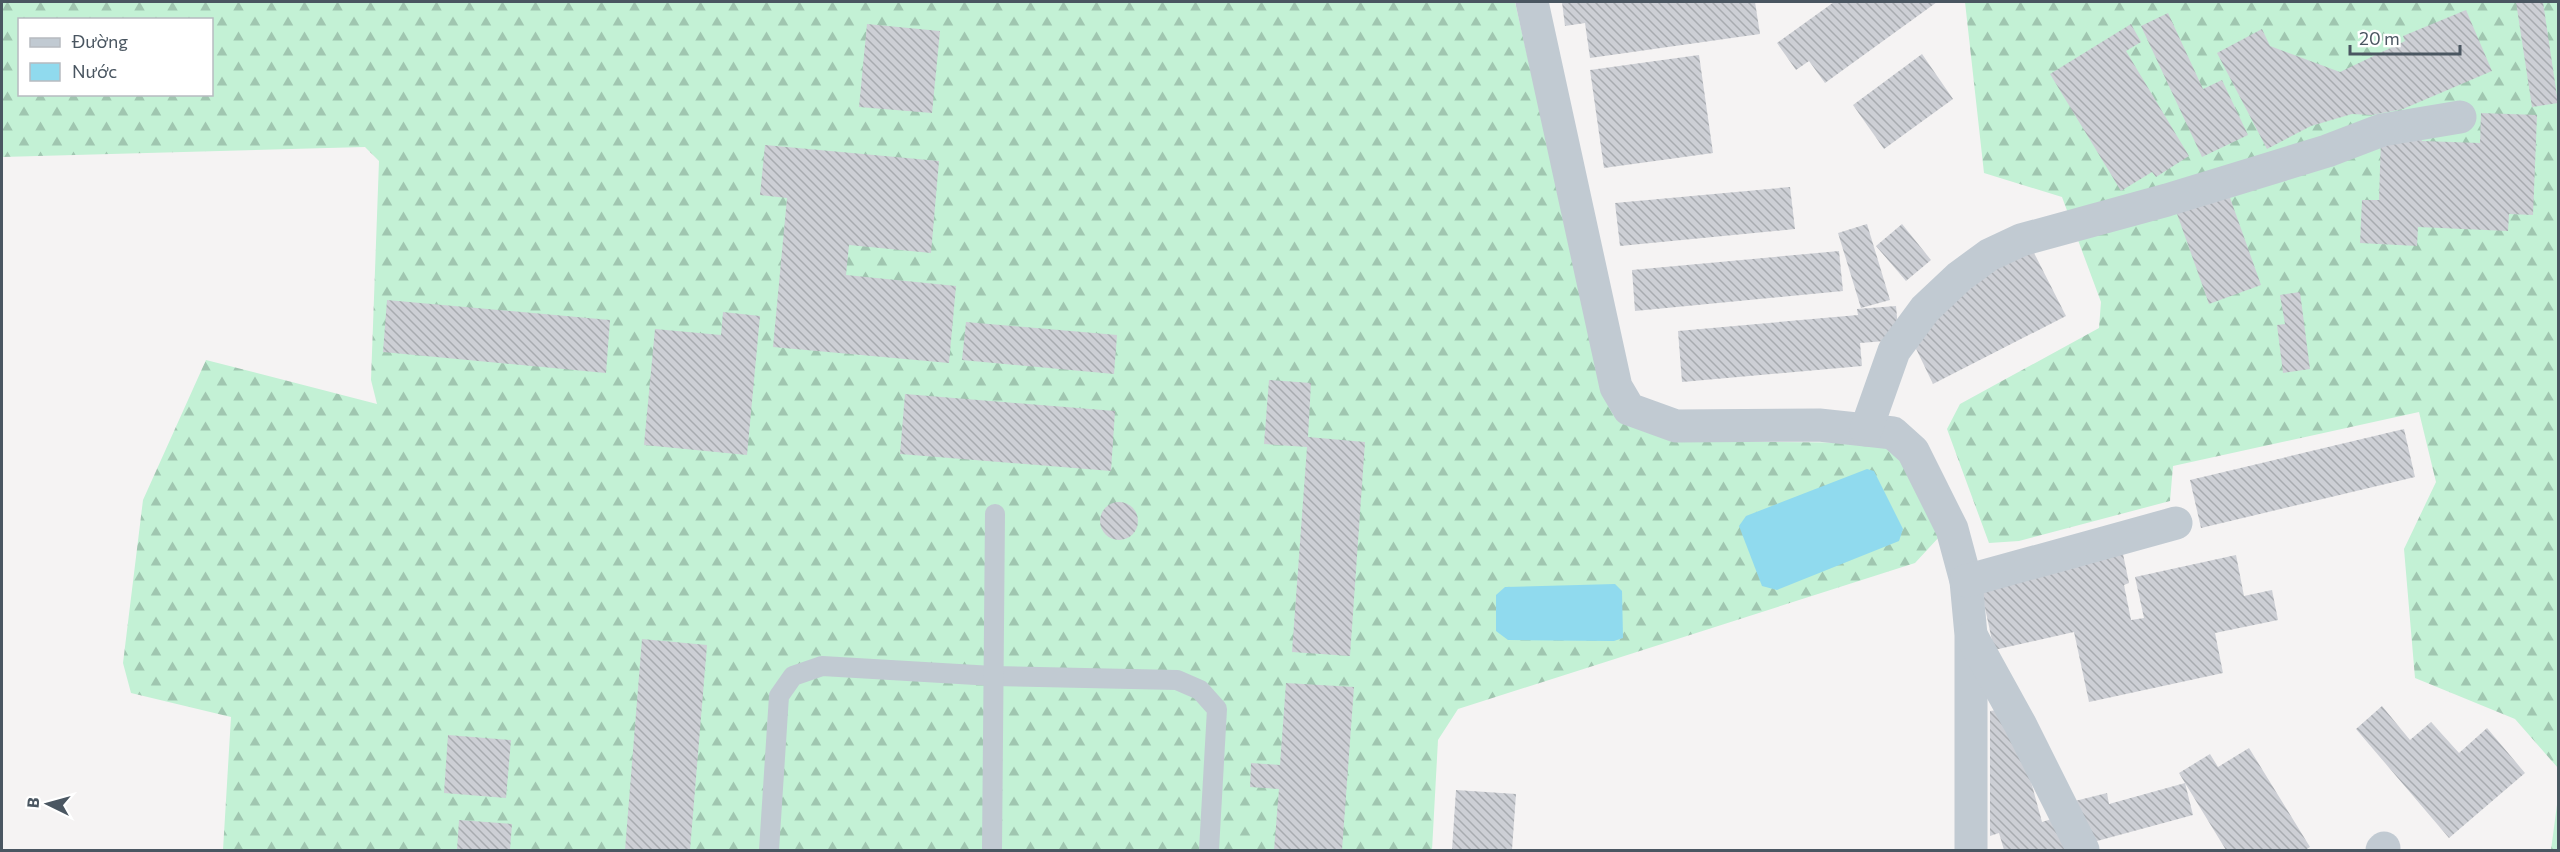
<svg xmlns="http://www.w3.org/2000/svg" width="2560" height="852" font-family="Commissioner,sans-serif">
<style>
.forest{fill:url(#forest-firs);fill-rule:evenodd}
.water{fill:#90daee}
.building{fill:url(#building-back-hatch)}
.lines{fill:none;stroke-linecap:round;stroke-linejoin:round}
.lane{stroke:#c1cad2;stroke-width:20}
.street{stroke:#c1cad2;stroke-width:33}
</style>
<defs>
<pattern id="forest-firs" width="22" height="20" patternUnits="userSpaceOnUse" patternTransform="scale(1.5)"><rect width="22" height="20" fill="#c3f1d5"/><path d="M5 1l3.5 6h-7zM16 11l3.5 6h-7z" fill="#a0c6b0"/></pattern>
<pattern id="building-back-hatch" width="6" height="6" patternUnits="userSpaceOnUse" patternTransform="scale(1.5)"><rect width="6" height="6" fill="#cdcfd5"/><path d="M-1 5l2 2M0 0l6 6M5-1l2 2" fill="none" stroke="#a8abb0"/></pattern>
</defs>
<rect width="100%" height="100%" fill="#f5f3f3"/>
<!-- forest -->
<g class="forest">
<path d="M2 2H1515L1606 399 1681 441 1881 443 1908 466 1940 536 1915 563 1458 709 1438 740 1432 850H223L231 717 131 693 123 663 143 500 206 360 377 404 371 380 379 161 365 147 2 157ZM20 20H212V94H20Z"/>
<polygon points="1965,2 2558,2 2558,768 2515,719 2415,678 2404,549 2436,482 2419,412 2173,466 2170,501 2019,541 1989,543 1947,429 1960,404 2099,328 2101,302 2062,197 1984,173"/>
<polygon points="2558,797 2558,850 2551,850"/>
</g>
<!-- water -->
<g class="water">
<polygon points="1867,469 1874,471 1903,529 1899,541 1777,590 1762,586 1739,526 1746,516"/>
<polygon points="1615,584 1622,591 1623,638 1614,641 1508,640 1496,631 1496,595 1505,587"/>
</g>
<!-- building -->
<g class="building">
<polygon points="1562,2 1755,2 1760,34 1590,58 1585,23 1565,26"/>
<polygon points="1834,2 1937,2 1825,83 1809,61 1796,70 1777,43"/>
<polygon points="2516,2 2543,2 2558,103 2532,107"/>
<polygon points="2466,10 2492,71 2403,109 2372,115 2352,114 2311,126 2267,149 2217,53 2262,29 2270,46 2340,72 2405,41 2403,36"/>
<polygon points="2168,13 2203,89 2222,80 2248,135 2202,157 2141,26"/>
<polygon points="867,24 940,31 932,113 859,107"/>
<polygon points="2131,24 2141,42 2126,51 2189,156 2156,177 2152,172 2121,191 2050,74"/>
<polygon points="1922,54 1953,99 1884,149 1853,105"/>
<polygon points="1699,55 1713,153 1604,168 1590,70"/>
<polygon points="2481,113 2537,115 2533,215 2509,214 2508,231 2418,227 2417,246 2360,243 2362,200 2379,200 2381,136 2421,137 2422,141 2480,143"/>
<polygon points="765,145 939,161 931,253 849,245 846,275 956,286 949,363 773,347 787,198 760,195"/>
<polygon points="1790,187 1795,229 1620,246 1615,203"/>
<polygon points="2228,192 2261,285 2209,304 2176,211"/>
<polygon points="1867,224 1890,300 1861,308 1838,233"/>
<polygon points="1902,224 1931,260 1906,281 1876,246"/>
<polygon points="2029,243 2066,316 1933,384 1910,336 1949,293"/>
<polygon points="1839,251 1843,291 1635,311 1632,270"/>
<polygon points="2300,292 2310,369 2283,373 2277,325 2285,324 2280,295"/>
<polygon points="387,300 610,320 606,373 383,352"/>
<polygon points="1896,306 1899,340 1860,343 1862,366 1682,382 1678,331 1858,315 1857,309"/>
<polygon points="723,312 760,316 747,455 644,445 655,329 721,335"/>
<polygon points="966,322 1117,335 1114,374 962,360"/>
<polygon points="1269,380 1311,383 1308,437 1365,442 1350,656 1292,652 1307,447 1264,444"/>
<polygon points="905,394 1115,411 1111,471 900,454"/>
<polygon points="2404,429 2415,477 2201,528 2190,480"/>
<circle cx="1119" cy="521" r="19"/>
<polygon points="2123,554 2129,583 2124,585 2131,620 2144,618 2135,577 2236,555 2244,596 2272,590 2278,620 2215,633 2223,673 2089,702 2074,632 1994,650 1980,584"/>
<polygon points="642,639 707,645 690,850 625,850"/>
<polygon points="1286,683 1354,687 1342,850 1274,850 1279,789 1250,787 1251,763 1280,765"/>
<polygon points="2382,706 2410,740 2431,722 2459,753 2487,728 2525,773 2449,838 2356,729"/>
<polygon points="2006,709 2021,745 2042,822 2064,815 2073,850 2004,850 1999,833 1990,836 1990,711"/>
<polygon points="448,735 511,740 506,798 444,793"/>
<polygon points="2249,748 2310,847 2305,850 2226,850 2185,783 2193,815 2086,844 2075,801 2107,793 2109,804 2185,783 2179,773 2210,754 2218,767"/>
<polygon points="1456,790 1516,794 1512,850 1452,850"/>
<polygon points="459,820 512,824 510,850 457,850"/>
</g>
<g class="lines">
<!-- lane -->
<g class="lane">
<polyline points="769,850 779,696 793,676 822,666 993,676 1177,680 1200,690 1217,709 1209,850"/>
<polyline points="992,850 995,514"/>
</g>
<!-- street -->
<g class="street">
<polyline points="1532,2 1616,387 1629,409 1676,426 1819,425 1866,430 1893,433 1913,451 1952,529 1966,581 1971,635 1971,850"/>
<polyline points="1866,430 1894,351 1925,309 1959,277 1989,255 2021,240 2167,200 2327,151 2382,130 2460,117"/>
<polyline points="1966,581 2176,523"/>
<polyline points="1972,637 2020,724 2083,850"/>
<polyline points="2382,850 2384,848"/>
</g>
</g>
<!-- border -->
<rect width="2560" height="852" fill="none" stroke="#4a5661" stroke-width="6"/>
<!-- legend -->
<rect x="18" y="18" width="195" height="78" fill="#ffffff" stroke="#b7bbc0" stroke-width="1.5"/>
<rect x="30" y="38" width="30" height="9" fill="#c1cad2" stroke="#b7bbc0" stroke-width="1.5"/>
<text x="72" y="48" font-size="18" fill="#4a5661">Đường</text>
<rect x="30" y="63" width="30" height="18" fill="#90daee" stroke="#b7bbc0" stroke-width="1.5"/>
<text x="72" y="78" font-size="18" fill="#4a5661">Nước</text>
<!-- north arrow -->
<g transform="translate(48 804) rotate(275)" stroke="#ffffff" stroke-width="4.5" paint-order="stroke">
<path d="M0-4.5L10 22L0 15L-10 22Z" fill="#4a5661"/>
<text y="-9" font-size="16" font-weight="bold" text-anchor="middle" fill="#4a5661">B</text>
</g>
<!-- scale -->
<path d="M2350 45v9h110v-9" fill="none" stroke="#4a5661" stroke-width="3"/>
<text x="2359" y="45" font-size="18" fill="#4a5661" stroke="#ffffff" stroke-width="4.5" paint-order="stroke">20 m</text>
</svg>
